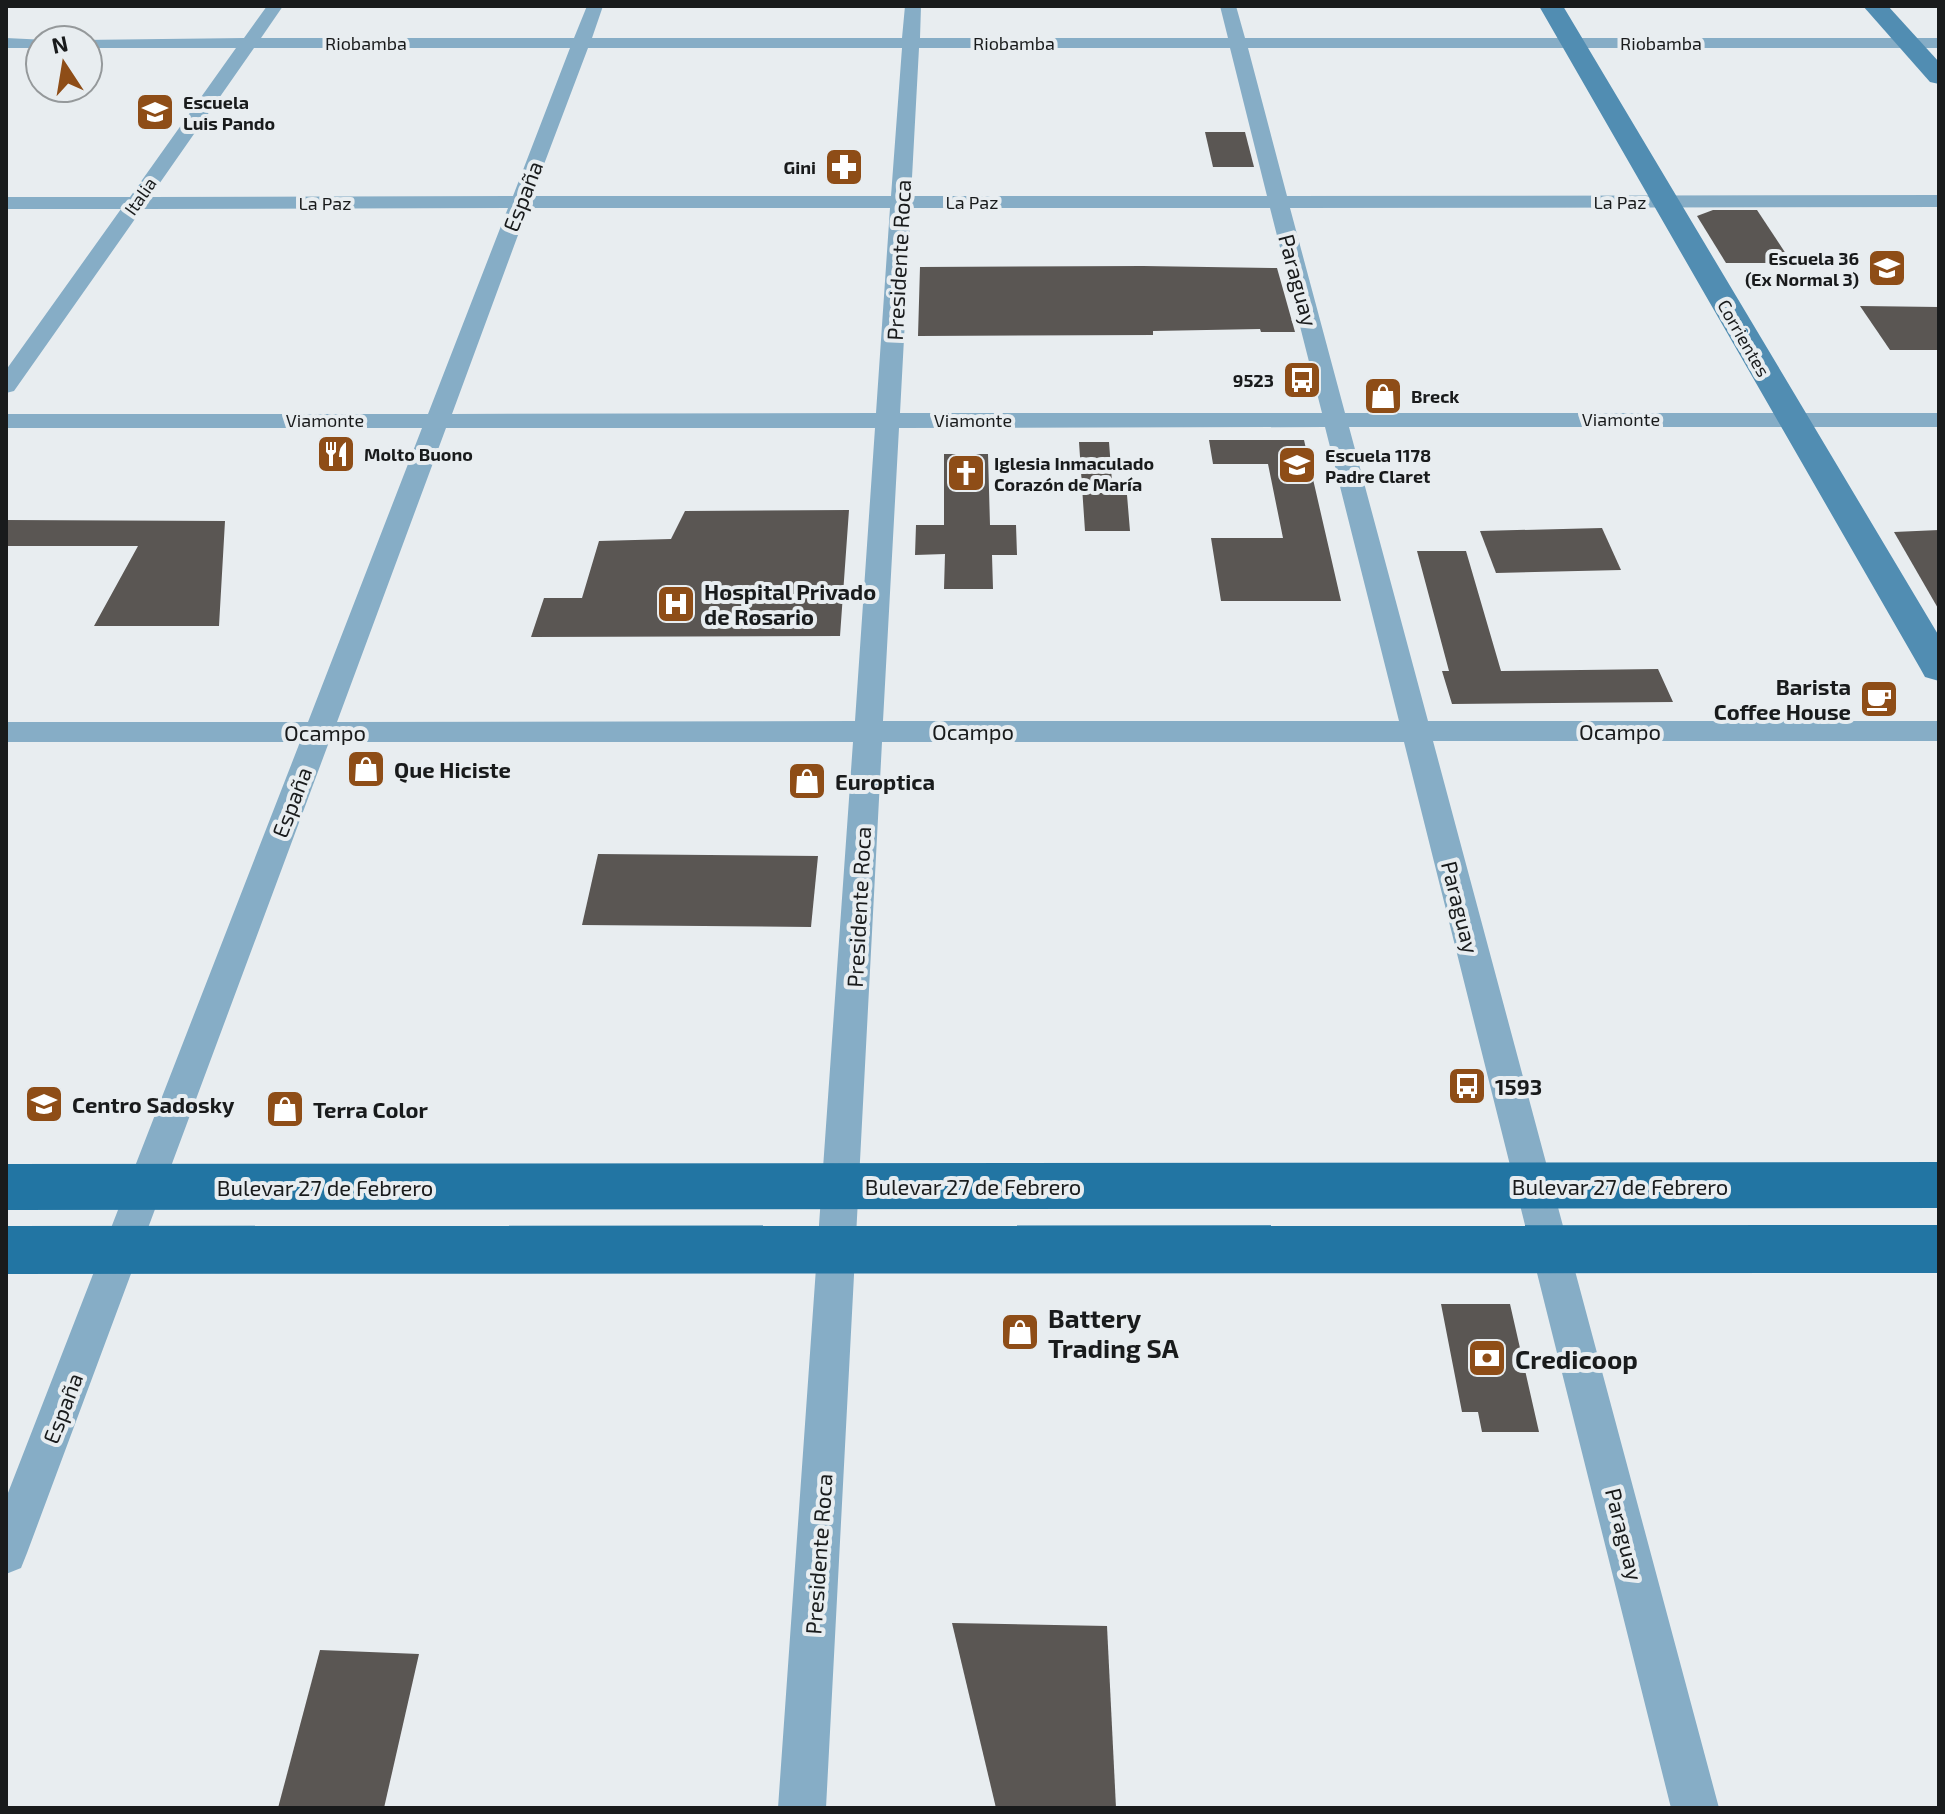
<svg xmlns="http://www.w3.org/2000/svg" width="1945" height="1814" viewBox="0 0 1945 1814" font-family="'Exo 2',sans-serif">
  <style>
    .building { fill: #5a5653 }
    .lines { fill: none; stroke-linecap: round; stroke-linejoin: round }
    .minor { fill: #86adc6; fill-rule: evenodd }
    .secondary { fill: #518db2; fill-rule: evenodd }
    .primary { fill: #2275a3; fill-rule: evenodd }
    .labels { text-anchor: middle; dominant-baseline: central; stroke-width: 8; stroke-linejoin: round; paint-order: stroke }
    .far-street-label { font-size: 18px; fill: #191b1c; stroke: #e8edf0 }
    .far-poi-label { font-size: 18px; font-weight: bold; fill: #191b1c; stroke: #e8edf0; text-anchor: start }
    .street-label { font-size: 22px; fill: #191b1c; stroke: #e8edf0 }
    .poi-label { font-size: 22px; font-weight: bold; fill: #191b1c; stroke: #e8edf0; text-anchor: start }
    .near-poi-label { font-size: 26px; font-weight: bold; fill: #191b1c; stroke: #e8edf0; text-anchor: start }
  </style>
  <rect width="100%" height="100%" fill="#e8edf0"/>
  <!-- building -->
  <g class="building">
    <path d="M 1205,132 L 1245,132 L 1254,167 L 1213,167 Z"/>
    <path d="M 1713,210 L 1757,210 L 1792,263 L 1726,263 L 1697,216 Z"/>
    <path d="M 1143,266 L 1277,268 L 1295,332 L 1261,332 L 1260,329 L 1153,331 L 1153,335 L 918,336 L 920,267 Z"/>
    <path d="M 1860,306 L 1939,307 L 1939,350 L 1890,350 Z"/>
    <path d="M 1209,440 L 1304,440 L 1341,601 L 1221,601 L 1211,538 L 1283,538 L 1268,464 L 1213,464 Z"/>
    <path d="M 1079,442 L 1109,442 L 1113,495 L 1127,495 L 1130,531 L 1085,531 Z"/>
    <path d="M 944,454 L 988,454 L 990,525 L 1016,525 L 1017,555 L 992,555 L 993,589 L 944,589 L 945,554 L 915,555 L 916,525 L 944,525 Z"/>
    <path d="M 849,510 L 840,636 L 531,637 L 544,598 L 582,598 L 599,541 L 671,539 L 685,511 Z"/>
    <path d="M 6,520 L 225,521 L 219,626 L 94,626 L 138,546 L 6,546 Z"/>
    <path d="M 1602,528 L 1621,570 L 1496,573 L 1480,531 Z"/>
    <path d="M 1939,530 L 1939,610 L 1894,532 Z"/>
    <path d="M 1417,551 L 1466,551 L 1501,671 L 1658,669 L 1673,702 L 1452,704 L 1442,671 L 1449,671 Z"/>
    <path d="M 598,854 L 818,856 L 811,927 L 582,925 Z"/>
    <path d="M 1441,1304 L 1510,1304 L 1539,1432 L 1482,1432 L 1478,1412 L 1462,1412 Z"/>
    <path d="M 952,1623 L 1107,1626 L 1116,1808 L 996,1808 Z"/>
    <path d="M 320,1650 L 419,1654 L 384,1808 L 278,1808 Z"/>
  </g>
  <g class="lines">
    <!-- minor -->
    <g class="minor">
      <path d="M 267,6 L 283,6 L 261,38 L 574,38 L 587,6 L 603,6 L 592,38 L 902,38 L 905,6 L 921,6 L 920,38 L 1228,38 L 1220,6 L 1236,6 L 1245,38 L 1939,38 L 1939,48 L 1248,48 L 1287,196 L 1939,195 L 1939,207 L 1290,208 L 1345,413 L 1939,413 L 1939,427 L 1349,427 L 1428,721 L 1939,721 L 1939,741 L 1433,741 L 1719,1808 L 1671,1808 L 1404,742 L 882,742 L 826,1808 L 778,1808 L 853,742 L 329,742 L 27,1553 L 21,1568 L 6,1574 L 6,1498 L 300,742 L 6,742 L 6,722 L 308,722 L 422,428 L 6,428 L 6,414 L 428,414 L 508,208 L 142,209 L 14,391 L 6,393 L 6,370 L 121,209 L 6,209 L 6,197 L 130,197 L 236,48 L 88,48 L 88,40 L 81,40 L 244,38 ZM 254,48 L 570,48 L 513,196 L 150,197 ZM 588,48 L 902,48 L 891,196 L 532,196 ZM 919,48 L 1230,48 L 1267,196 L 911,196 ZM 528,208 L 890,208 L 876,413 L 452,414 ZM 911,208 L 1270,208 L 1322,413 L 900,413 ZM 1325,427 L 1399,721 L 883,721 L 899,428 ZM 446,428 L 875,428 L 855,721 L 337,722 Z"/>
      <path d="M 6,38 L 47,40 L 40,40 L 40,48 L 6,48 Z"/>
    </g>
    <!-- secondary -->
    <g class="secondary">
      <path d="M 1539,6 L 1563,6 L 1939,636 L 1939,681 L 1925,677 L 1920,668 Z"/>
      <path d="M 1863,6 L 1888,6 L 1939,62 L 1939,84 L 1930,82 Z"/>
    </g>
    <!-- primary -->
    <g class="primary">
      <path d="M 1939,1162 L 1939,1208 L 6,1210 L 6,1164 Z"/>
      <path d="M 1939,1225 L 1939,1273 L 6,1274 L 6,1226 Z"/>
    </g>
  </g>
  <!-- icons -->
  <defs>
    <g id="school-square" transform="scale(2)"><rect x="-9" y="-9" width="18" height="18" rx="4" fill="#8e4d17" stroke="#e8edf0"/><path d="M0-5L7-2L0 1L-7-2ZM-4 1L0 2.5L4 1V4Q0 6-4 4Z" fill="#fff"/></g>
    <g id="pharmacy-square" transform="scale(2)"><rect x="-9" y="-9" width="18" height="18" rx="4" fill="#8e4d17" stroke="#e8edf0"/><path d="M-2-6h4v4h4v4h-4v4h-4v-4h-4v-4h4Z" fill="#fff"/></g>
    <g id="university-square" transform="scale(2)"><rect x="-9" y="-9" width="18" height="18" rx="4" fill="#8e4d17" stroke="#e8edf0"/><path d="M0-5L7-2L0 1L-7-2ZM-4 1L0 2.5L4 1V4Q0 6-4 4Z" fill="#fff"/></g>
    <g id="bus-square" transform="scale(2)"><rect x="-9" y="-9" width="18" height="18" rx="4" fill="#8e4d17" stroke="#e8edf0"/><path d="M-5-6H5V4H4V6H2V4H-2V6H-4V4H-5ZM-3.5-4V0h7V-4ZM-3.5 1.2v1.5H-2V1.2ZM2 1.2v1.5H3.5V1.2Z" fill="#fff"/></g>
    <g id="shop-square" transform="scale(2)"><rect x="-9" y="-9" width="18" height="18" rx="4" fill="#8e4d17" stroke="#e8edf0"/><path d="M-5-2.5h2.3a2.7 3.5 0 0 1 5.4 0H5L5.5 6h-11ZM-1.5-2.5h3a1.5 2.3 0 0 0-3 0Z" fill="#fff"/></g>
    <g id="restaurant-square" transform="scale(2)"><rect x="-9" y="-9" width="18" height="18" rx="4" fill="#8e4d17" stroke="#e8edf0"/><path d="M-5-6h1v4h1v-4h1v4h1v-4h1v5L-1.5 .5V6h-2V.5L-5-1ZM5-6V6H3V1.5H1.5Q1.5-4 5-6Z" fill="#fff"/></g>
    <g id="church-square" transform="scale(2)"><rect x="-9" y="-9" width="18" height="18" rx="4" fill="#8e4d17" stroke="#e8edf0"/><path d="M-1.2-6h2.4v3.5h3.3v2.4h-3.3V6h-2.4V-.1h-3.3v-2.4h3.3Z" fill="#fff"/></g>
    <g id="hospital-square" transform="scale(2)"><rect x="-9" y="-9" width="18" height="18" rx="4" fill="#8e4d17" stroke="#e8edf0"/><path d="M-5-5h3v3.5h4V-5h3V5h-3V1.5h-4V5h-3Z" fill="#fff"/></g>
    <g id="cafe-square" transform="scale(2)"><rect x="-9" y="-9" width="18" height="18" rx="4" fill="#8e4d17" stroke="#e8edf0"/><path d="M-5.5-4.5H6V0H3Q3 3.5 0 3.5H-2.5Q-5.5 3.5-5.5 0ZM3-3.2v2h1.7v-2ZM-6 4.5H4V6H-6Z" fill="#fff"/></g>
    <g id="bank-square" transform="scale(2)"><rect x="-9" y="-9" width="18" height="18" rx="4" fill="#8e4d17" stroke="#e8edf0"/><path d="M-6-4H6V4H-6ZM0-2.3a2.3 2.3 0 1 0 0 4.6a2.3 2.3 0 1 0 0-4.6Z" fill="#fff"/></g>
  </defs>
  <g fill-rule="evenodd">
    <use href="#school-square" x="155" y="112"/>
    <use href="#pharmacy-square" x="844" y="167"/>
    <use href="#university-square" x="1887" y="268"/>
    <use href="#bus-square" x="1302" y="380"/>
    <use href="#shop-square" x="1383" y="396"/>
    <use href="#restaurant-square" x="336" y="454"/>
    <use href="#school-square" x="1297" y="465"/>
    <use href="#church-square" x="966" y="473"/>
    <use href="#hospital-square" x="676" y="604"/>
    <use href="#cafe-square" x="1879" y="699"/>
    <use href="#shop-square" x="366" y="769"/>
    <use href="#shop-square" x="807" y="781"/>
    <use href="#bus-square" x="1467" y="1086"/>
    <use href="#university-square" x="44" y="1104"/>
    <use href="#shop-square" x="285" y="1109"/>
    <use href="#shop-square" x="1020" y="1332"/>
    <use href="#bank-square" x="1487" y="1358"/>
  </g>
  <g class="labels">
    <!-- far-street labels -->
    <g class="far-street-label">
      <text x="366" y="43">Riobamba</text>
      <text x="1014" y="43">Riobamba</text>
      <text x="1661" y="43">Riobamba</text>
      <text transform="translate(140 196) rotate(-55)">Italia</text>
      <text x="972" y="202">La Paz</text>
      <text x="1620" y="202">La Paz</text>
      <text x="325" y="203">La Paz</text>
      <text transform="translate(1744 338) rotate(60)">Corrientes</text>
      <text x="1621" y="419">Viamonte</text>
      <text x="325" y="420">Viamonte</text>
      <text x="973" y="420">Viamonte</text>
    </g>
    <!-- far-poi labels -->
    <g class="far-poi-label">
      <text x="183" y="102">Escuela<tspan x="183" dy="21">Luis Pando</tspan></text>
      <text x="816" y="167" text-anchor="end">Gini</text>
      <text x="1859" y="258" text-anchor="end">Escuela 36<tspan x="1859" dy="21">(Ex Normal 3)</tspan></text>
      <text x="1274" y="380" text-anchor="end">9523</text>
      <text x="1411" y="396">Breck</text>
      <text x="364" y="454">Molto Buono</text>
      <text x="1325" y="455">Escuela 1178<tspan x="1325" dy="21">Padre Claret</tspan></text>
      <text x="994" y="463">Iglesia Inmaculado<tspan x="994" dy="21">Corazón de María</tspan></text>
    </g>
    <!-- street labels -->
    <g class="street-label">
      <text transform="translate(522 196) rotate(-69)">España</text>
      <text transform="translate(898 260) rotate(-87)">Presidente Roca</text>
      <text transform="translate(1299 280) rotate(75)">Paraguay</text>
      <text x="973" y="731">Ocampo</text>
      <text x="1620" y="731">Ocampo</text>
      <text x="325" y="732">Ocampo</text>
      <text transform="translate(291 802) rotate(-69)">España</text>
      <text transform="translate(858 907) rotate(-87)">Presidente Roca</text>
      <text transform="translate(1461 907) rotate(76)">Paraguay</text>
      <text x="973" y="1186">Bulevar 27 de Febrero</text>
      <text x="1620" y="1186">Bulevar 27 de Febrero</text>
      <text x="325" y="1187">Bulevar 27 de Febrero</text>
      <text transform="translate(62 1408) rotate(-69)">España</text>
      <text transform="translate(1625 1534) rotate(76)">Paraguay</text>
      <text transform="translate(818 1554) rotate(-86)">Presidente Roca</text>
    </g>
    <!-- poi labels -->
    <g class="poi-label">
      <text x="704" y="591">Hospital Privado<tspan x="704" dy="25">de Rosario</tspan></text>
      <text x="1851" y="686" text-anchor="end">Barista<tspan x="1851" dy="25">Coffee House</tspan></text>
      <text x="394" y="769">Que Hiciste</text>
      <text x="835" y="781">Europtica</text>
      <text x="1495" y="1086">1593</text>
      <text x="72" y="1104">Centro Sadosky</text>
      <text x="313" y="1109">Terra Color</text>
    </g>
    <!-- near-poi labels -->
    <g class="near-poi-label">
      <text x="1048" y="1317">Battery<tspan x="1048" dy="30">Trading SA</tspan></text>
      <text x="1515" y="1358">Credicoop</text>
    </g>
  </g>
  <!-- border -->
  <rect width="1945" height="1814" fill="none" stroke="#191b1c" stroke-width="16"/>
  <!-- north arrow -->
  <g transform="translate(64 64) rotate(348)"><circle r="38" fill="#e8edf0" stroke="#95999b" stroke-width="2"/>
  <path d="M0-6L14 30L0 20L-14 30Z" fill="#8e4d17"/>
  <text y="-12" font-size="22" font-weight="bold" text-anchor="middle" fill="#191b1c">N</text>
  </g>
</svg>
